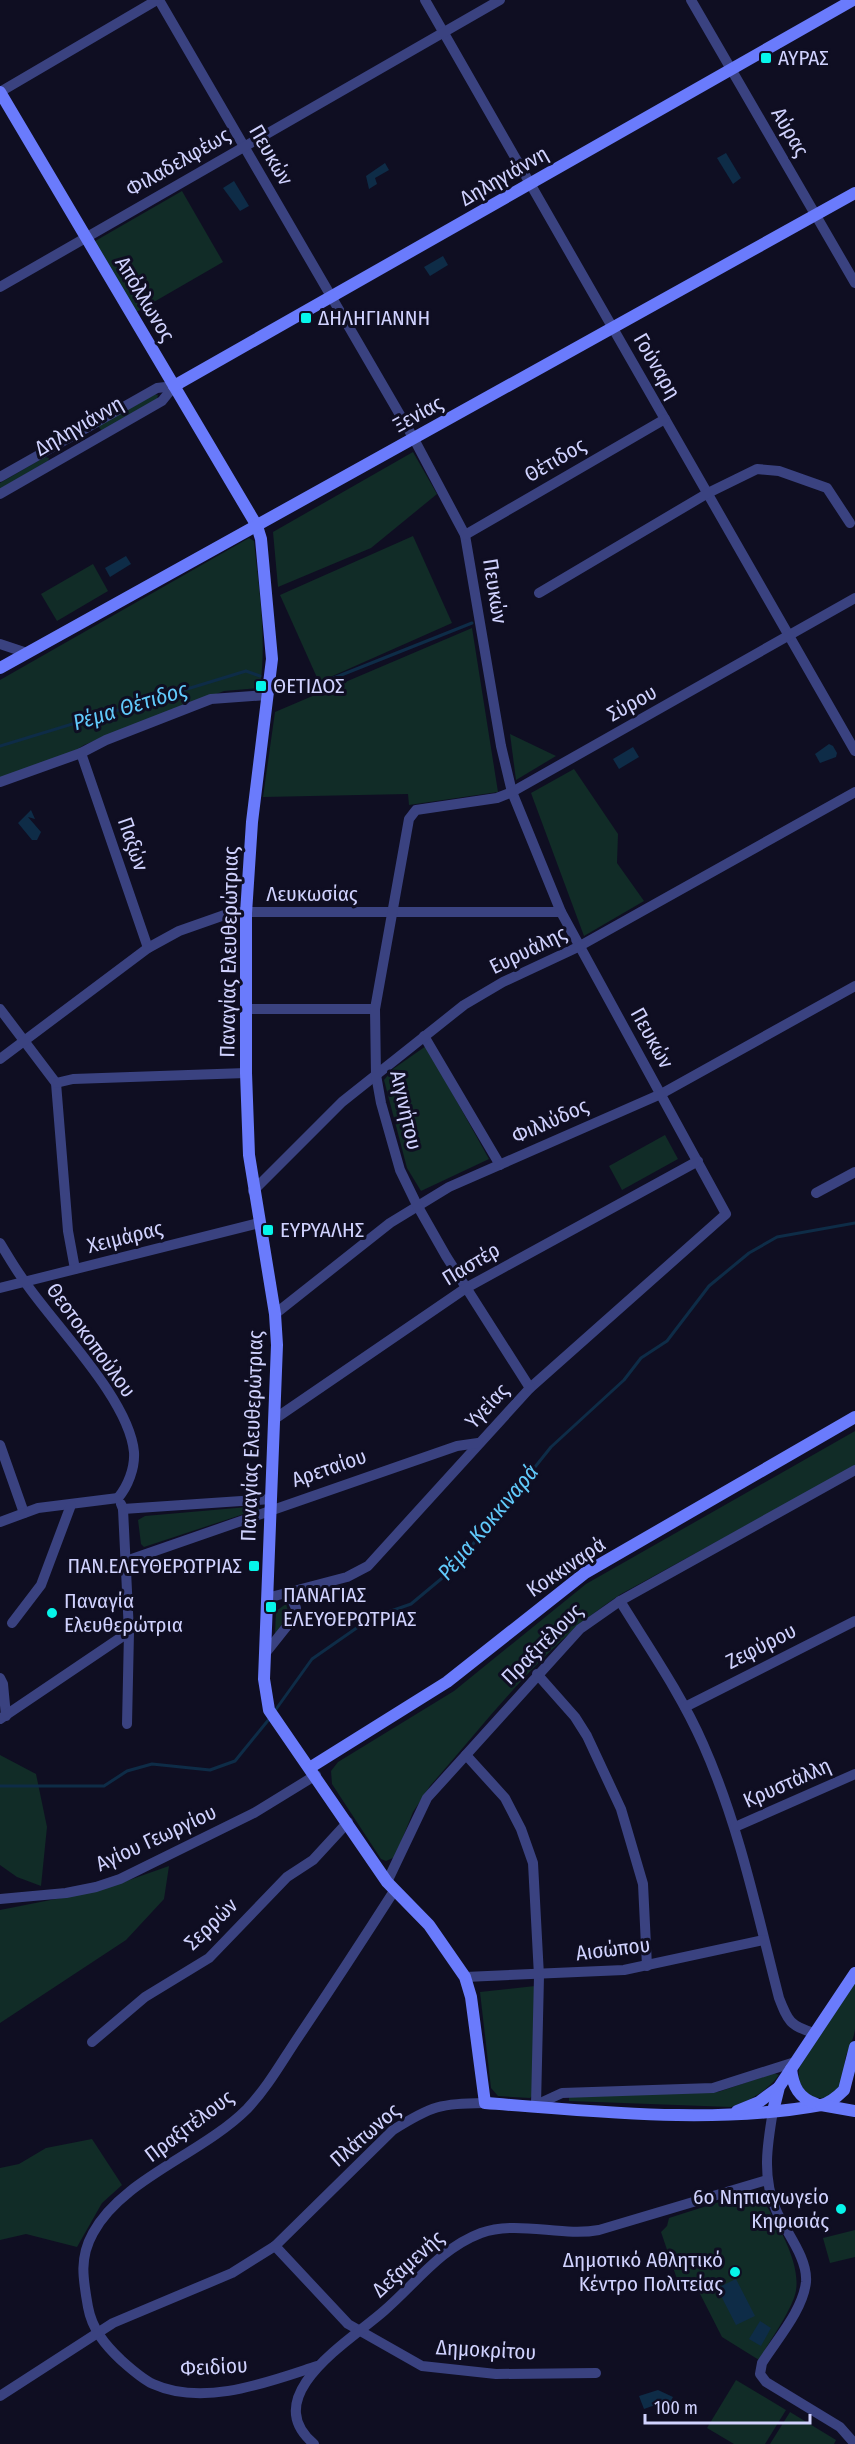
<svg xmlns="http://www.w3.org/2000/svg" width="855" height="2444" viewBox="0 0 855 2444" font-family="'Fira Sans Condensed',sans-serif">
  <style>
    .green { fill: #112c27 }
    .water { fill: #0e2c47 }
    .lines { fill: none; stroke-linecap: round; stroke-linejoin: round }
    .stream { stroke: #0e2c47; stroke-width: 3 }
    .street { stroke: #3a4280; stroke-width: 10 }
    .secondary { stroke: #6a7bfc; stroke-width: 12 }
    .poi-dot { fill: #06f5ea; stroke: #0f0e22; stroke-width: 2 }
    .labels { text-anchor: middle; dominant-baseline: central; stroke-width: 6; stroke-linejoin: round; paint-order: stroke }
    .poi-label { font-size: 21px; fill: #d0d2fe; stroke: #0f0e22; text-anchor: start }
    .street-label { font-size: 21px; fill: #d0d2fe; stroke: #0f0e22 }
    .water-label { font-size: 22px; font-style: italic; fill: #61cafb; stroke: #0f0e22 }
  </style>
  <rect width="100%" height="100%" fill="#0f0e22"/>
  <!-- green -->
  <g class="green">
    <path d="M 182,191 L 223,262 L 133,314 L 90,244 Z"/>
    <path d="M 154,394 L 158,395 L 157,399 L 102,431 L 98,426 Z"/>
    <path d="M 413,452 L 437,494 L 371,548 L 278,587 L 273,532 Z"/>
    <path d="M 45,457 L 49,458 L 48,461 L 0,489 L 0,483 Z"/>
    <path d="M 413,536 L 452,623 L 319,682 L 280,595 Z"/>
    <path d="M 249,538 L 254,541 C 259,590 267,639 260,688 L 224,691 L 84,745 L 72,753 L 0,780 L 0,680 Z"/>
    <path d="M 93,564 L 108,591 L 57,621 L 41,594 Z"/>
    <path d="M 472,628 L 498,792 L 409,805 L 408,794 L 263,797 L 275,712 Z"/>
    <path d="M 510,734 L 556,756 L 516,780 Z"/>
    <path d="M 574,769 L 618,834 L 617,863 L 644,901 L 584,936 L 531,793 Z"/>
    <path d="M 426,1046 L 489,1159 L 421,1191 L 407,1168 L 384,1080 L 393,1069 Z"/>
    <path d="M 665,1135 L 678,1159 L 622,1190 L 609,1166 Z"/>
    <path d="M 855,1431 L 855,1466 L 621,1594 C 545,1643 489,1719 430,1786 L 413,1812 L 395,1857 L 386,1861 L 381,1859 L 332,1784 L 331,1771 L 338,1762 L 454,1691 L 586,1584 Z"/>
    <path d="M 259,1506 L 259,1509 L 144,1547 L 141,1544 L 138,1520 L 145,1516 Z"/>
    <path d="M 286,1604 L 289,1614 L 275,1634 L 276,1611 Z"/>
    <path d="M 0,1755 L 36,1774 L 47,1827 L 41,1886 L 17,1877 L 0,1865 Z"/>
    <path d="M 169,1866 L 164,1899 L 126,1940 L 0,2023 L 0,1910 L 101,1890 Z"/>
    <path d="M 855,1977 C 855,1994 855,2012 855,2029 C 854,2040 847,2050 845,2060 C 844,2068 846,2077 843,2084 C 833,2106 795,2103 799,2068 Z"/>
    <path d="M 535,1986 L 532,2096 L 530,2098 L 498,2096 L 491,2088 L 480,1992 Z"/>
    <path d="M 774,2073 L 779,2075 C 766,2092 751,2100 731,2107 L 569,2101 L 569,2096 L 718,2092 Z"/>
    <path d="M 92,2139 L 122,2185 L 102,2203 L 77,2247 L 26,2234 L 0,2240 L 0,2168 L 19,2164 L 46,2148 Z"/>
    <path d="M 757,2190 C 773,2217 806,2266 794,2298 C 786,2319 770,2340 759,2360 L 722,2337 L 693,2280 L 679,2285 L 661,2232 L 667,2226 L 669,2218 Z"/>
    <path d="M 855,2230 L 855,2257 L 830,2263 L 823,2238 Z"/>
    <path d="M 736,2380 L 786,2410 L 765,2444 L 734,2444 L 707,2428 Z"/>
    <path d="M 790,2412 L 836,2440 L 834,2444 L 770,2444 Z"/>
  </g>
  <!-- water -->
  <g class="water">
    <path d="M 726,153 L 741,178 L 733,184 L 717,158 Z"/>
    <path d="M 385,163 L 389,170 L 375,178 L 377,184 L 369,189 L 366,176 Z"/>
    <path d="M 234,181 L 249,206 L 240,211 L 223,188 Z"/>
    <path d="M 443,256 L 448,265 L 430,276 L 424,267 Z"/>
    <path d="M 126,556 L 131,564 L 110,577 L 105,568 Z"/>
    <path d="M 829,744 L 833,746 L 837,753 L 836,757 L 820,763 L 815,754 Z"/>
    <path d="M 633,747 L 639,757 L 619,769 L 613,759 Z"/>
    <path d="M 31,810 L 35,819 L 28,817 L 41,832 L 37,840 L 32,840 L 18,823 Z"/>
    <path d="M 736,2279 L 755,2316 L 736,2325 L 717,2288 Z"/>
    <path d="M 760,2321 L 771,2328 L 761,2346 L 749,2339 Z"/>
    <path d="M 658,2390 L 673,2397 L 667,2408 L 658,2404 L 644,2409 L 639,2396 Z"/>
  </g>
  <g class="lines">
    <!-- stream -->
    <g class="stream">
      <path d="M 275,682 L 296,693 L 472,623"/>
      <path d="M 0,746 L 246,671 L 260,676"/>
      <path d="M 274,1712 L 312,1659 L 371,1618 L 411,1604 L 453,1569 L 551,1447 L 624,1380 L 641,1358 L 667,1341 L 709,1286 L 749,1253 L 777,1237 L 855,1223"/>
      <path d="M 0,1786 L 104,1786 L 127,1771 L 152,1764 L 210,1770 L 235,1761 L 270,1718"/>
    </g>
    <!-- street -->
    <g class="street">
      <path d="M 159,0 L 414,439 L 465,535 L 501,746 L 512,792 L 561,912 L 726,1214 L 530,1388 L 368,1566 L 347,1577 L 267,1598"/>
      <path d="M 425,0 L 855,751"/>
      <path d="M 691,0 L 855,283"/>
      <path d="M 0,92 L 157,0"/>
      <path d="M 0,287 L 500,0"/>
      <path d="M 0,477 L 157,388 L 174,386"/>
      <path d="M 0,494 L 162,401 L 174,386"/>
      <path d="M 465,535 L 665,419"/>
      <path d="M 539,593 L 708,493 L 757,469 L 779,471 L 827,488 L 850,523"/>
      <path d="M 0,644 L 27,653"/>
      <path d="M 81,753 L 148,948"/>
      <path d="M 0,782 L 81,753 L 106,740 L 211,699 L 267,695"/>
      <path d="M 0,1009 L 56,1083 L 68,1231 L 75,1269"/>
      <path d="M 247,1009 L 375,1009"/>
      <path d="M 424,1036 L 500,1165"/>
      <path d="M 0,1059 L 148,948 L 179,931 L 233,912 L 561,912"/>
      <path d="M 56,1083 L 73,1079 L 246,1073"/>
      <path d="M 253,1191 L 342,1102 L 464,1005 L 503,982 L 578,947 L 855,792"/>
      <path d="M 816,1193 L 855,1172"/>
      <path d="M 0,1243 C 8,1256 16,1270 25,1282 C 55,1326 129,1399 134,1452 C 135,1468 128,1486 118,1498"/>
      <path d="M 0,1288 L 259,1223"/>
      <path d="M 275,1314 L 390,1223 L 449,1187 L 661,1094 L 855,986"/>
      <path d="M 530,1388 L 446,1256 L 417,1205 L 400,1170 L 381,1103 L 376,1075 L 375,1009 L 409,819 L 416,810 L 497,798 L 512,792 L 855,598"/>
      <path d="M 276,1418 L 466,1288 L 698,1161"/>
      <path d="M 0,1445 L 24,1513"/>
      <path d="M 121,1504 L 123,1509 L 271,1499"/>
      <path d="M 123,1509 L 129,1632 L 127,1724"/>
      <path d="M 0,1522 L 38,1508 L 118,1498"/>
      <path d="M 126,1561 L 457,1446 L 478,1443"/>
      <path d="M 620,1601 C 649,1648 681,1694 703,1744 C 739,1825 757,1912 779,1998 C 788,2021 790,2026 814,2033"/>
      <path d="M 12,1623 L 41,1585 L 71,1505"/>
      <path d="M 264,1655 L 295,1616 L 296,1608 L 288,1592"/>
      <path d="M 537,1674 L 575,1717 L 587,1736 L 621,1809 L 643,1884 L 647,1966"/>
      <path d="M 0,1678 L 3,1684 L 6,1716"/>
      <path d="M 685,1707 L 855,1621"/>
      <path d="M 0,1719 L 129,1632"/>
      <path d="M 466,1755 L 505,1798 L 521,1829 L 533,1863 L 539,1976 L 536,2105"/>
      <path d="M 735,1827 L 855,1774"/>
      <path d="M 387,1882 L 427,1798 L 580,1629 L 620,1601 L 855,1470"/>
      <path d="M 0,1899 L 66,1893 L 96,1887 L 120,1879 L 254,1813 L 316,1775"/>
      <path d="M 465,1977 L 624,1970 L 764,1940"/>
      <path d="M 92,2042 L 145,1997 L 209,1958 L 287,1877 L 313,1860 L 348,1822"/>
      <path d="M 536,2105 L 562,2093 L 713,2088 L 795,2062"/>
      <path d="M 773,2111 C 767,2146 762,2177 776,2210 C 785,2231 808,2258 806,2282 C 803,2310 777,2339 762,2363 L 760,2374 L 766,2382 L 840,2427 L 855,2444"/>
      <path d="M 275,2246 L 348,2324 L 422,2366 L 496,2374 L 596,2373"/>
      <path d="M 317,2366 C 268,2382 204,2407 153,2384 C 142,2379 130,2368 121,2360 C 105,2345 92,2329 88,2307 C 83,2279 79,2258 93,2233 C 122,2179 202,2154 247,2109 C 267,2088 281,2063 297,2039 C 330,1990 362,1941 394,1891"/>
      <path d="M 0,2396 L 113,2323 L 232,2273 L 275,2246 L 393,2130 C 433,2105 439,2104 485,2103"/>
      <path d="M 314,2444 C 256,2395 353,2339 385,2310 C 416,2283 441,2248 481,2233 C 518,2220 561,2237 599,2230 L 767,2180"/>
    </g>
    <!-- secondary -->
    <g class="secondary">
      <path d="M 0,92 L 257,526 L 261,539 L 272,659 L 252,822 L 246,913 L 246,1073 L 249,1155 L 275,1314 L 277,1345 L 264,1679 L 269,1710 L 387,1882 L 429,1925 L 465,1977 L 471,1997 L 485,2103 C 595,2111 712,2125 821,2105 C 830,2103 838,2096 844,2090 L 855,2047"/>
      <path d="M 174,386 L 853,0"/>
      <path d="M 0,668 L 855,193"/>
      <path d="M 311,1767 L 447,1682 L 585,1573 L 855,1417"/>
      <path d="M 791,2069 C 793,2087 799,2098 816,2104"/>
      <path d="M 821,2105 L 855,2111"/>
      <path d="M 737,2111 L 759,2102 L 778,2088"/>
      <path d="M 773,2111 L 779,2087 L 855,1973"/>
    </g>
  </g>
  <!-- markers -->
  <g class="poi-dot">
    <rect x="760" y="52" width="12" height="12" rx="3"/>
    <rect x="300" y="312" width="12" height="12" rx="3"/>
    <rect x="255" y="680" width="12" height="12" rx="3"/>
    <rect x="262" y="1224" width="12" height="12" rx="3"/>
    <rect x="248" y="1560" width="12" height="12" rx="3"/>
    <rect x="265" y="1601" width="12" height="12" rx="3"/>
    <circle cx="52" cy="1613" r="6"/>
    <circle cx="841" cy="2209" r="6"/>
    <circle cx="735" cy="2272" r="6"/>
  </g>
  <g class="labels">
    <!-- poi labels -->
    <g class="poi-label">
      <text x="778" y="58">ΑΥΡΑΣ</text>
      <text x="318" y="318">ΔΗΛΗΓΙΑΝΝΗ</text>
      <text x="273" y="686">ΘΕΤΙΔΟΣ</text>
      <text x="280" y="1230">ΕΥΡΥΑΛΗΣ</text>
      <text x="242" y="1566" text-anchor="end">ΠΑΝ.ΕΛΕΥΘΕΡΩΤΡΙΑΣ</text>
      <text x="283" y="1595">ΠΑΝΑΓΙΑΣ<tspan x="283" dy="24">ΕΛΕΥΘΕΡΩΤΡΙΑΣ</tspan></text>
      <text x="64" y="1601">Παναγία<tspan x="64" dy="24">Ελευθερώτρια</tspan></text>
      <text x="829" y="2197" text-anchor="end">6ο Νηπιαγωγείο<tspan x="829" dy="24">Κηφισιάς</tspan></text>
      <text x="723" y="2260" text-anchor="end">Δημοτικό Αθλητικό<tspan x="723" dy="24">Κέντρο Πολιτείας</tspan></text>
    </g>
    <!-- street labels -->
    <g class="street-label">
      <text transform="translate(790 132) rotate(60)">Αύρας</text>
      <text transform="translate(271 155) rotate(60)">Πευκών</text>
      <text transform="translate(178 162) rotate(-30)">Φιλαδελφέως</text>
      <text transform="translate(504 176) rotate(-30)">Δηληγιάννη</text>
      <text transform="translate(145 299) rotate(59)">Απόλλωνος</text>
      <text transform="translate(657 366) rotate(60)">Γούναρη</text>
      <text transform="translate(418 414) rotate(-29)">Ξενίας</text>
      <text transform="translate(79 426) rotate(-30)">Δηληγιάννη</text>
      <text transform="translate(555 460) rotate(-30)">Θέτιδος</text>
      <text transform="translate(495 591) rotate(81)">Πευκών</text>
      <text transform="translate(632 703) rotate(-29)">Σύρου</text>
      <text transform="translate(133 844) rotate(71)">Παξών</text>
      <text x="312" y="894">Λευκωσίας</text>
      <text transform="translate(528 950) rotate(-26)">Ευρυάλης</text>
      <text transform="translate(229 952) rotate(-89)">Παναγίας Ελευθερώτριας</text>
      <text transform="translate(652 1038) rotate(61)">Πευκών</text>
      <text transform="translate(406 1110) rotate(77)">Αιγινήτου</text>
      <text transform="translate(550 1121) rotate(-24)">Φιλλύδος</text>
      <text transform="translate(125 1237) rotate(-14)">Χειμάρας</text>
      <text transform="translate(471 1264) rotate(-31)">Παστέρ</text>
      <text transform="translate(91 1340) rotate(54)">Θεοτοκοπούλου</text>
      <text transform="translate(487 1406) rotate(-47)">Υγείας</text>
      <text transform="translate(252 1436) rotate(-88)">Παναγίας Ελευθερώτριας</text>
      <text transform="translate(329 1468) rotate(-19)">Αρεταίου</text>
      <text transform="translate(566 1567) rotate(-34)">Κοκκιναρά</text>
      <text transform="translate(542 1644) rotate(-45)">Πραξιτέλους</text>
      <text transform="translate(761 1646) rotate(-27)">Ζεφύρου</text>
      <text transform="translate(787 1783) rotate(-24)">Κρυστάλλη</text>
      <text transform="translate(156 1838) rotate(-25)">Αγίου Γεωργίου</text>
      <text transform="translate(211 1924) rotate(-44)">Σερρών</text>
      <text transform="translate(613 1949) rotate(-7)">Αισώπου</text>
      <text transform="translate(189 2126) rotate(-37)">Πραξιτέλους</text>
      <text transform="translate(365 2135) rotate(-41)">Πλάτωνος</text>
      <text transform="translate(408 2264) rotate(-42)">Δεξαμενής</text>
      <text transform="translate(486 2350) rotate(3)">Δημοκρίτου</text>
      <text transform="translate(214 2367) rotate(-3)">Φειδίου</text>
    </g>
    <!-- water labels -->
    <g class="water-label">
      <text transform="translate(130 706) rotate(-17)">Ρέμα Θέτιδος</text>
      <text transform="translate(488 1522) rotate(-50)">Ρέμα Κοκκιναρά</text>
    </g>
  </g>
  <!-- scale -->
  <path d="M645 2414v9h165v-9" fill="none" stroke="#d0d2fe" stroke-width="3"/>
  <text x="654" y="2414" font-size="18" fill="#d0d2fe" stroke="#0f0e22" stroke-width="4.5" paint-order="stroke">100 m</text>
</svg>
